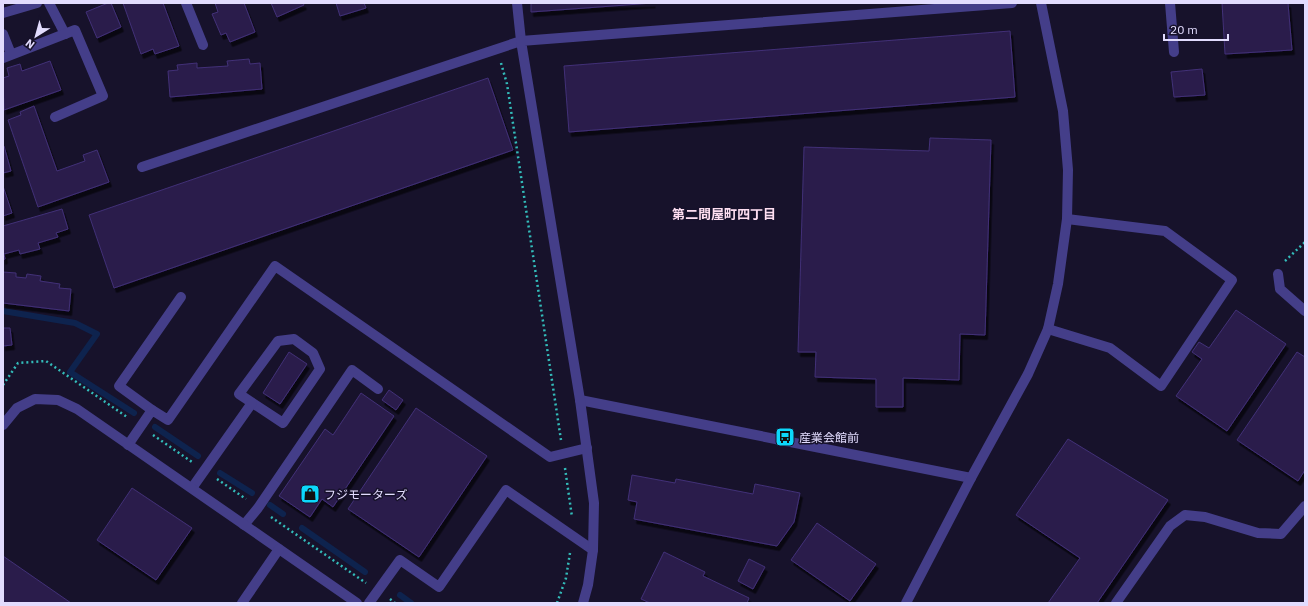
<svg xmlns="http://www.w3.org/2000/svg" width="1308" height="606" viewBox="0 0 1308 606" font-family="'IBM Plex Sans','Noto Sans JP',sans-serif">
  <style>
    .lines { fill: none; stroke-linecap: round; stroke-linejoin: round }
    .stream { stroke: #0e234e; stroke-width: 6 }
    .building { fill: #291e4c; stroke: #423077; filter: url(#shadow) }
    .path { stroke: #33bcba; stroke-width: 2.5; stroke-dasharray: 2 3; stroke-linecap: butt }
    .service { stroke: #443e89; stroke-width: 10 }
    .minor { stroke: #443e89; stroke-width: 10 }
    .tertiary { stroke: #443e89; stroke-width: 10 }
    .labels { text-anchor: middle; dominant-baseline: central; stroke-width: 3; stroke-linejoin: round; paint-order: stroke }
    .poi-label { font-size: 12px; fill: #e2dcfe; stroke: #17122b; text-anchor: start }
    .neighbourhood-label { font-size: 13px; font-weight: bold; fill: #fedef1; stroke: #17122b }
  </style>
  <defs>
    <filter id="shadow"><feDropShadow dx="2.5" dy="4.5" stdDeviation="0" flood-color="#0009"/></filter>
  </defs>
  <rect width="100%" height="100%" fill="#17122b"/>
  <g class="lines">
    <!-- stream -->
    <g class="stream">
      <path d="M 3,311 L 75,323 L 97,334 L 70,372 L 134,413"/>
      <path d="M 155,427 L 198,456"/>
      <path d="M 220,473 L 252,493"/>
      <path d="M 270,505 L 283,514"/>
      <path d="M 302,528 L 365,572"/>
      <path d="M 400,595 L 411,603"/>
    </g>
  </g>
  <!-- building -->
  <g class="building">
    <path d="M 108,3 L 111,3 L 121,27 L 97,38 L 86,12 Z"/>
    <path d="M 123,3 L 163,3 L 179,46 L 155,54 L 153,49 L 141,54 Z"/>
    <path d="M 215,3 L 244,3 L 255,32 L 230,42 L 226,33 L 221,35 L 212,14 L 218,12 Z"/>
    <path d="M 271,3 L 303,3 L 304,5 L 277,17 Z"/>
    <path d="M 336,3 L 364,3 L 366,8 L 340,16 Z"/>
    <path d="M 531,3 L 653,3 L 531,12 Z"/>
    <path d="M 1222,3 L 1288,3 L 1292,50 L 1225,54 Z"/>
    <path d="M 1010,31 L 1015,97 L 569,132 L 564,66 Z"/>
    <path d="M 249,59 L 250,64 L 260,63 L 262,89 L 170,97 L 168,71 L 178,70 L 177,65 L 197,63 L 197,68 L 228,66 L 227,61 Z"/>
    <path d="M 50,61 L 61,90 L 4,110 L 3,78 L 9,76 L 7,68 L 20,64 L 22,71 Z"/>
    <path d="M 1202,69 L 1205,95 L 1174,97 L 1171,72 Z"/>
    <path d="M 488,78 L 513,150 L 114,288 L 89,215 Z"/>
    <path d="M 34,106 L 57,171 L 85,161 L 83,155 L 97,150 L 109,182 L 38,207 L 8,120 L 21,115 L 20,112 Z"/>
    <path d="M 930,138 L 991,140 L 985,335 L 960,334 L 959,380 L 903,378 L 903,407 L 876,407 L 876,379 L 815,377 L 816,352 L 798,352 L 804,147 L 929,151 Z"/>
    <path d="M 3,146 L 4,146 L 11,171 L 3,173 Z"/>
    <path d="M 3,186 L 12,213 L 3,216 Z"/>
    <path d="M 62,209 L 68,229 L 56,233 L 58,237 L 38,243 L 40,249 L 20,254 L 19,250 L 4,254 L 5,259 L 3,260 L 3,226 Z"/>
    <path d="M 3,272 L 16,273 L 16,277 L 26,278 L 27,274 L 41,276 L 40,281 L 60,284 L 59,288 L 71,289 L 69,311 L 3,303 Z"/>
    <path d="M 1236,310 L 1286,344 L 1227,431 L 1176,396 L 1202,359 L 1192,352 L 1199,342 L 1209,348 Z"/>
    <path d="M 3,328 L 10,328 L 12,345 L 3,346 Z"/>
    <path d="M 289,352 L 307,364 L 280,404 L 263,393 Z"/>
    <path d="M 1297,352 L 1305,357 L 1305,470 L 1298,481 L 1237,440 Z"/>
    <path d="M 389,390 L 403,400 L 396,410 L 382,400 Z"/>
    <path d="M 361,393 L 394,416 L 333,507 L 322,499 L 310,517 L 279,496 L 325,429 L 333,435 Z"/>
    <path d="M 416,408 L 487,456 L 419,557 L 348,509 Z"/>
    <path d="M 1068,439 L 1168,500 L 1097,603 L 1048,603 L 1080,558 L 1016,515 Z"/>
    <path d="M 632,475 L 675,483 L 676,479 L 753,494 L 755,484 L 800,493 L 794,522 L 777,546 L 634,519 L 637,502 L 628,500 Z"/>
    <path d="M 132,488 L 192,528 L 156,580 L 97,540 Z"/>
    <path d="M 817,523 L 876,564 L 850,601 L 791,560 Z"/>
    <path d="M 664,552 L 705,572 L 703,576 L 749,598 L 747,603 L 650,603 L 641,599 Z"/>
    <path d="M 3,556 L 71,603 L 3,603 Z"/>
    <path d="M 749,559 L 765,567 L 753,589 L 738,581 Z"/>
  </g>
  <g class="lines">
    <!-- path -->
    <g class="path">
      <path d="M 501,63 L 507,84 L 561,440"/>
      <path d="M 1285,261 L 1305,242"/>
      <path d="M 3,385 L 18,363 L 46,361 L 127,417"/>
      <path d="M 153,435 L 192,462"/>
      <path d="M 565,468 L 572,517"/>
      <path d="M 217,479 L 246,499"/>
      <path d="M 271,517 L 366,583"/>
      <path d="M 390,599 L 395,603"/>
      <path d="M 557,603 L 566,578 L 570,553"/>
    </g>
    <!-- service -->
    <g class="service">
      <path d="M 49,3 L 65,34"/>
      <path d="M 186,3 L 203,45"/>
      <path d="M 1170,3 L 1174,52"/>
      <path d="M 3,34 L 11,54"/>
      <path d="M 3,58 L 75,30 L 103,96 L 55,117"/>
      <path d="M 142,167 L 521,41 L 517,3"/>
      <path d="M 1278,274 L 1280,289 L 1305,311"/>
      <path d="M 1048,329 L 1110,348 L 1161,386 L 1232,280 L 1165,231 L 1067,219"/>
      <path d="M 294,339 L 313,353 L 320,369 L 283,423 L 239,394 L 278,341 Z"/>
      <path d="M 152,410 L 119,386 L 181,297"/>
      <path d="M 128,445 L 152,410 L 168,420 L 275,266 L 550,457 L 587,448"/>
      <path d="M 192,488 L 252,403"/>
      <path d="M 244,525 L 258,508 L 352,370 L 378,389"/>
      <path d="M 369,603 L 400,560 L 439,587 L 506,490 L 593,550"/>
      <path d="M 1116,603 L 1170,526 L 1185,515 L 1205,517 L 1258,533 L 1281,534 L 1305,506"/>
    </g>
    <!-- minor -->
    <g class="minor">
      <path d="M 3,13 L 37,3"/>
      <path d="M 580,400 L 971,478"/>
      <path d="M 3,425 L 17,408 L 35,399 L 58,400 L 77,409 L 357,603"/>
      <path d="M 242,603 L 279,549"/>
      <path d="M 583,603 L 588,585 L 593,550 L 594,503 L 580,400 L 521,41 L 1012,3"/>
    </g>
    <!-- tertiary -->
    <path class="tertiary" d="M 906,603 L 971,478 L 1028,374 L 1048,329 L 1058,284 L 1067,219 L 1068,170 L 1063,111 L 1041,3"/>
  </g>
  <!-- icons -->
  <defs>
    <g id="bus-square" transform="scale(1)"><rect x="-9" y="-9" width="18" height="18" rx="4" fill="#0cd8fb" stroke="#17122b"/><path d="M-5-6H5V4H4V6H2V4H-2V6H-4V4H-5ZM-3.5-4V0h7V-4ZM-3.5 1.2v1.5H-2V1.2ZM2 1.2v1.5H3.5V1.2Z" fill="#111"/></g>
    <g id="shop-square" transform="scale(1)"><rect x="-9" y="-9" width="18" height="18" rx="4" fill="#0cd8fb" stroke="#17122b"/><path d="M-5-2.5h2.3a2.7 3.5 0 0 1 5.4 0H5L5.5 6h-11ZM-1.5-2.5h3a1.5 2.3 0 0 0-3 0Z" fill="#111"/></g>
  </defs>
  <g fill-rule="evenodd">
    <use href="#bus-square" x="785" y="437"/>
    <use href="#shop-square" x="310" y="494"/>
  </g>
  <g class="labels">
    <!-- poi labels -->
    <g class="poi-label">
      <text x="799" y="437">産業会館前</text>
      <text x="324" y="494">フジモーターズ</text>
    </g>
    <!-- neighbourhood labels -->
    <g class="neighbourhood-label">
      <text x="724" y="214">第二問屋町四丁目</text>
    </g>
  </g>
  <!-- border -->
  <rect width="1308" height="606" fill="none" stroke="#e2dcfe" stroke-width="8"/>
  <!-- north arrow -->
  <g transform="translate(36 36) rotate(217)" stroke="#17122b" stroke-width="3" paint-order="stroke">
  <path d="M0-3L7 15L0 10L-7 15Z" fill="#e2dcfe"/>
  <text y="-6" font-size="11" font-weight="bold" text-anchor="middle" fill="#e2dcfe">N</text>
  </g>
  <!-- scale -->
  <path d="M1164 34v6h64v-6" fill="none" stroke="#e2dcfe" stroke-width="2"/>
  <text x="1170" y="34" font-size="12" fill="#e2dcfe" stroke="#17122b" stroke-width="3" paint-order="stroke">20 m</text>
</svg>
